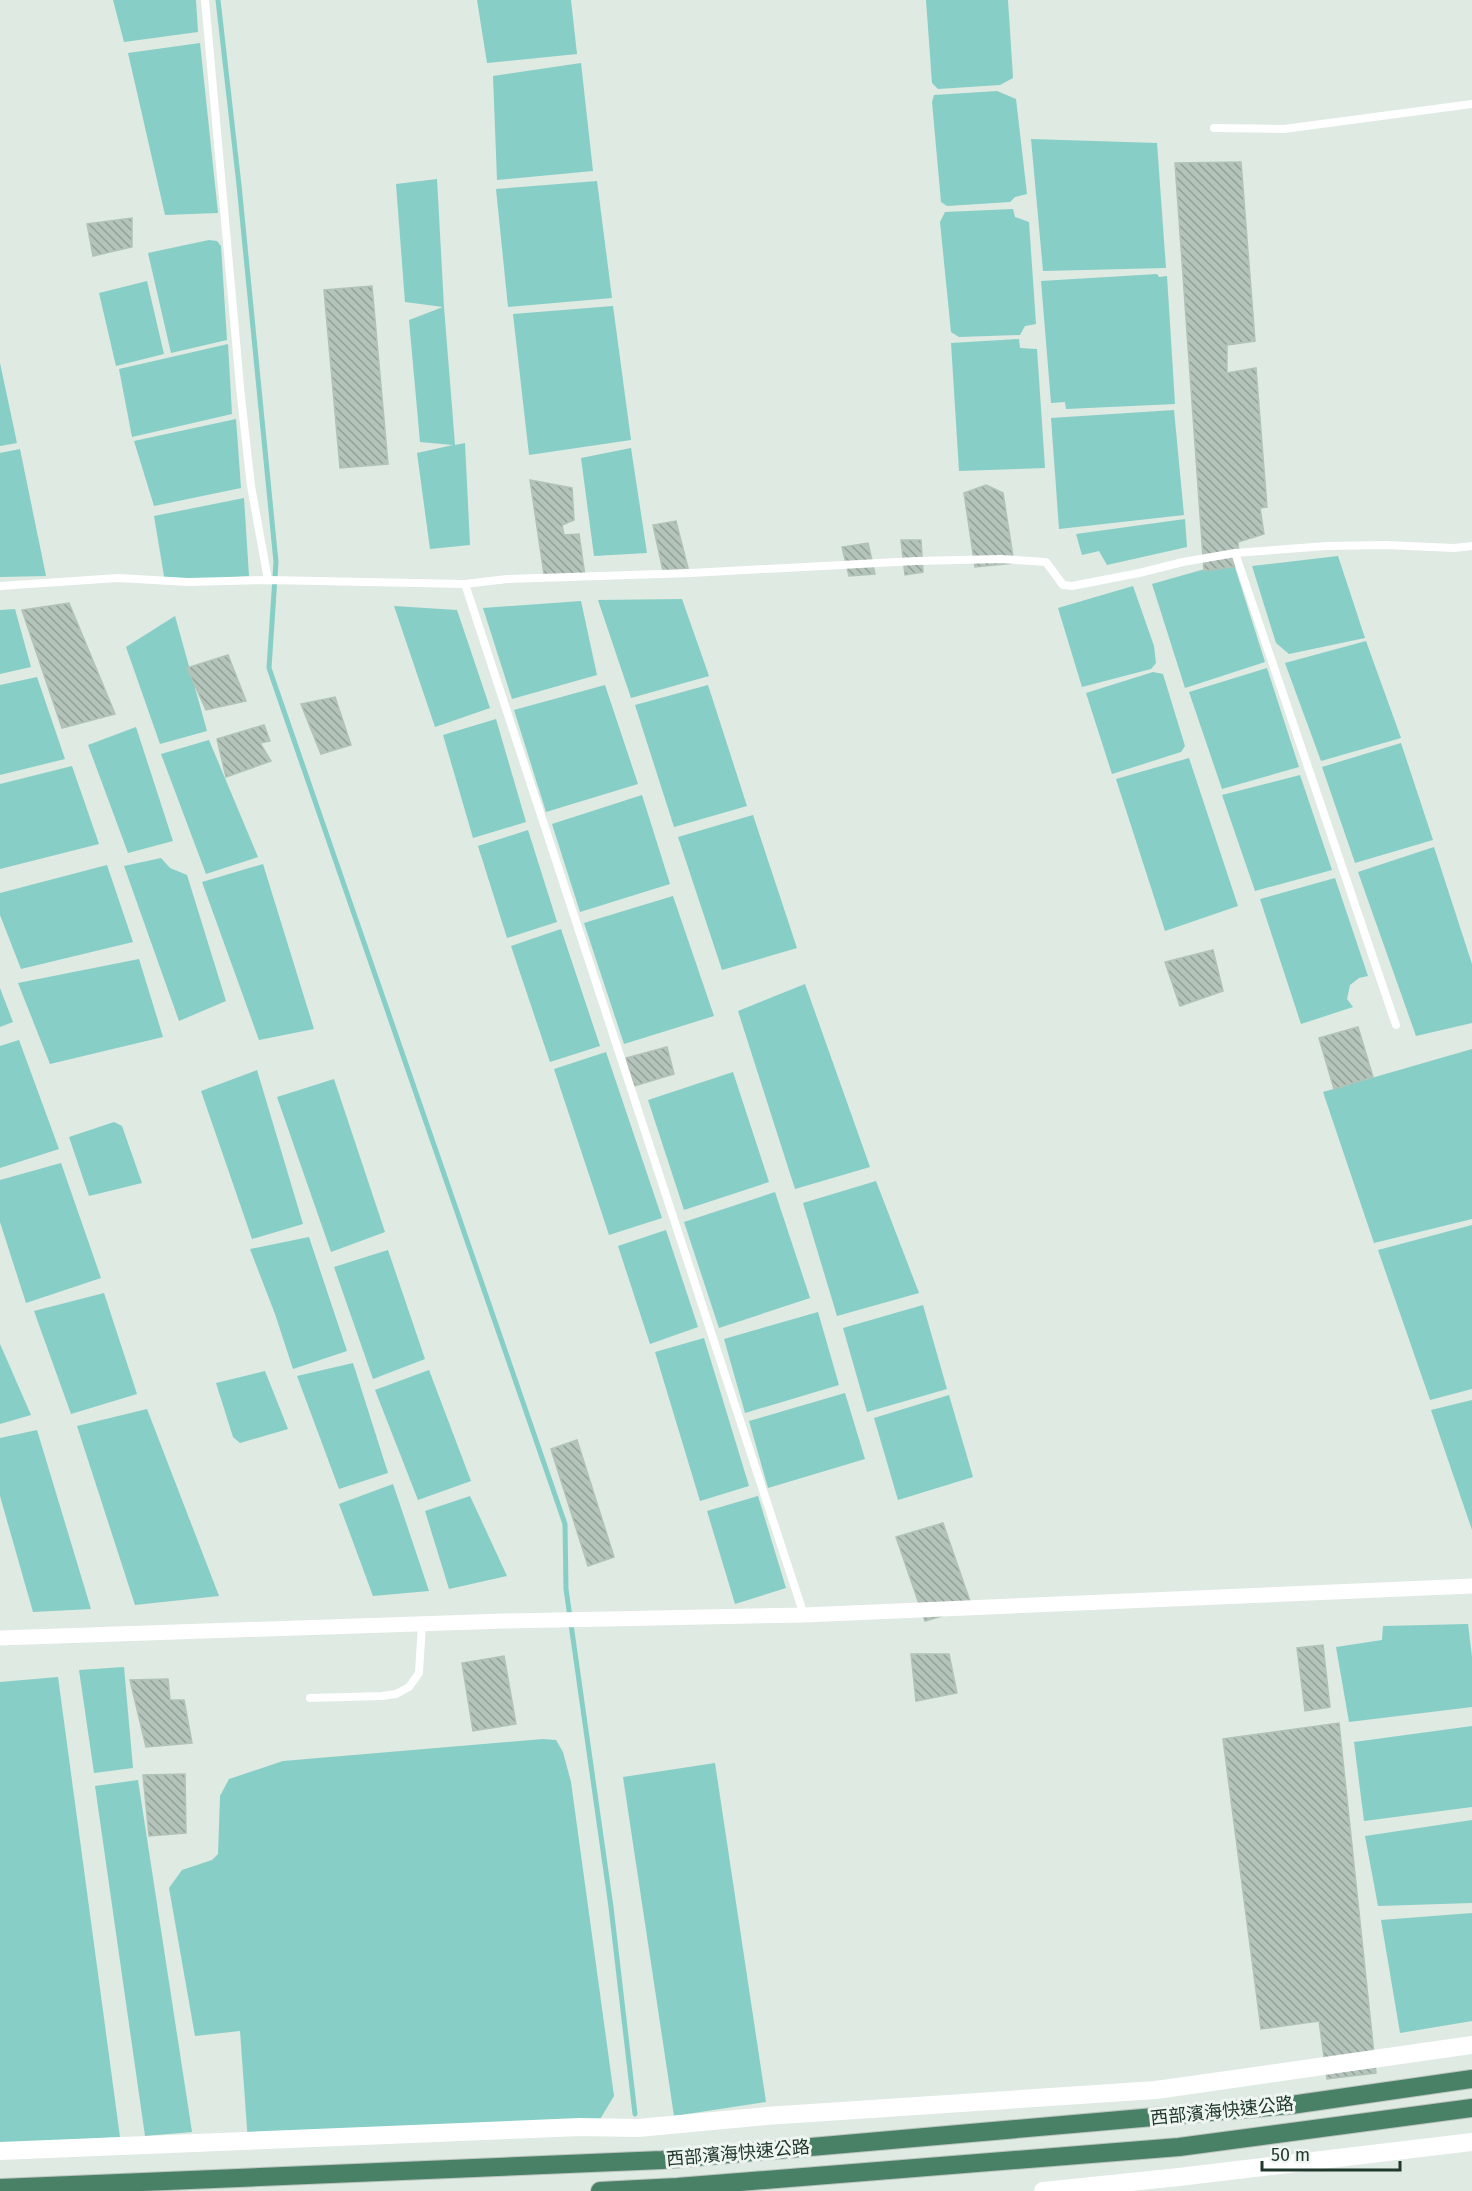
<svg xmlns="http://www.w3.org/2000/svg" width="1472" height="2191" viewBox="0 0 1472 2191" font-family="'Fira Sans','Noto Sans TC',sans-serif">
  <style>
    .water { fill: #87cec7 }
    .lines { fill: none; stroke-linecap: round; stroke-linejoin: round }
    .stream { stroke: #87cec7; stroke-width: 5 }
    .building { fill: url(#building-back-hatch); stroke: #b1c3b7; stroke-width: 1.5 }
    .trunk-casing { stroke: #bcc4c0; stroke-width: 20 }
    .service { stroke: #fff; stroke-width: 8 }
    .minor { stroke: #fff; stroke-width: 15 }
    .tertiary { stroke: #fff; stroke-width: 18 }
    .trunk { stroke: #488166; stroke-width: 18 }
    .labels { text-anchor: middle; dominant-baseline: central; stroke-width: 6; stroke-linejoin: round; paint-order: stroke }
    .street-label { font-size: 18px; fill: #20392c; stroke: #eff6f1 }
  </style>
  <defs>
    <pattern id="building-back-hatch" width="6" height="6" patternUnits="userSpaceOnUse" patternTransform="scale(1.5)"><rect width="6" height="6" fill="#b4c4ba"/><path d="M-1 5l2 2M0 0l6 6M5-1l2 2" fill="none" stroke="#92a097"/></pattern>
  </defs>
  <rect width="100%" height="100%" fill="#deeae2"/>
  <!-- water -->
  <g class="water">
    <path d="M 113,0 L 196,0 L 198,32 L 124,42 Z"/>
    <path d="M 477,0 L 571,0 L 577,54 L 487,63 Z"/>
    <path d="M 926,0 L 1008,0 L 1013,78 L 1000,85 L 938,89 L 932,83 Z"/>
    <path d="M 200,43 L 218,213 L 165,215 L 128,53 Z"/>
    <path d="M 581,63 L 593,171 L 497,180 L 493,76 Z"/>
    <path d="M 997,91 L 1016,99 L 1027,194 L 1015,197 L 1010,202 L 947,206 L 941,202 L 932,102 L 934,95 Z"/>
    <path d="M 1031,139 L 1157,143 L 1166,268 L 1043,271 Z"/>
    <path d="M 437,179 L 444,307 L 455,445 L 465,443 L 470,545 L 430,549 L 417,453 L 453,445 L 420,442 L 409,320 L 443,307 L 405,302 L 396,184 Z"/>
    <path d="M 597,181 L 612,298 L 508,307 L 496,189 Z"/>
    <path d="M 1013,209 L 1015,217 L 1029,222 L 1036,324 L 1025,326 L 1020,335 L 959,337 L 951,332 L 940,222 L 945,212 Z"/>
    <path d="M 209,240 L 217,241 L 221,246 L 227,340 L 171,353 L 148,253 Z"/>
    <path d="M 1157,274 L 1159,277 L 1167,276 L 1175,404 L 1066,409 L 1065,402 L 1051,403 L 1041,281 Z"/>
    <path d="M 147,281 L 164,354 L 116,366 L 99,293 Z"/>
    <path d="M 613,306 L 631,440 L 529,455 L 513,314 Z"/>
    <path d="M 1019,339 L 1020,348 L 1037,349 L 1045,468 L 959,471 L 951,343 Z"/>
    <path d="M 228,344 L 232,414 L 132,437 L 119,369 Z"/>
    <path d="M 0,363 L 17,443 L 0,446 Z"/>
    <path d="M 1174,410 L 1184,515 L 1059,529 L 1051,418 Z"/>
    <path d="M 236,419 L 241,488 L 154,506 L 134,441 Z"/>
    <path d="M 631,448 L 647,553 L 594,556 L 581,458 Z"/>
    <path d="M 20,449 L 46,576 L 0,577 L 0,453 Z"/>
    <path d="M 244,498 L 249,576 L 165,582 L 154,516 Z"/>
    <path d="M 1185,519 L 1187,547 L 1107,565 L 1099,551 L 1082,555 L 1076,534 Z"/>
    <path d="M 1338,556 L 1365,638 L 1289,654 L 1276,643 L 1252,566 Z"/>
    <path d="M 1233,561 L 1265,662 L 1185,688 L 1152,584 Z"/>
    <path d="M 1133,586 L 1154,646 L 1156,663 L 1151,669 L 1082,687 L 1058,608 Z"/>
    <path d="M 682,599 L 709,676 L 631,698 L 598,600 Z"/>
    <path d="M 581,601 L 597,675 L 512,699 L 483,608 Z"/>
    <path d="M 394,606 L 457,610 L 490,708 L 435,727 Z"/>
    <path d="M 15,609 L 31,667 L 0,674 L 0,610 Z"/>
    <path d="M 175,616 L 207,731 L 160,744 L 126,647 Z"/>
    <path d="M 1366,641 L 1401,738 L 1321,761 L 1285,663 Z"/>
    <path d="M 1267,668 L 1299,767 L 1222,789 L 1189,692 Z"/>
    <path d="M 1153,672 L 1163,674 L 1185,746 L 1181,752 L 1112,774 L 1086,693 Z"/>
    <path d="M 37,677 L 65,759 L 0,775 L 0,685 Z"/>
    <path d="M 605,685 L 638,784 L 546,812 L 514,710 Z"/>
    <path d="M 708,685 L 747,806 L 674,827 L 635,705 Z"/>
    <path d="M 496,719 L 526,822 L 473,838 L 443,735 Z"/>
    <path d="M 136,727 L 173,841 L 128,853 L 88,745 Z"/>
    <path d="M 209,740 L 258,857 L 206,874 L 161,754 Z"/>
    <path d="M 1401,743 L 1433,840 L 1355,863 L 1322,767 Z"/>
    <path d="M 1189,758 L 1238,906 L 1165,931 L 1116,779 Z"/>
    <path d="M 72,766 L 99,844 L 0,869 L 0,784 Z"/>
    <path d="M 1300,775 L 1332,870 L 1255,891 L 1222,795 Z"/>
    <path d="M 642,795 L 670,884 L 580,912 L 552,824 Z"/>
    <path d="M 753,815 L 797,948 L 722,970 L 678,837 Z"/>
    <path d="M 528,830 L 557,922 L 507,938 L 478,846 Z"/>
    <path d="M 1434,847 L 1472,964 L 1472,1023 L 1416,1036 L 1358,872 Z"/>
    <path d="M 161,858 L 170,868 L 187,875 L 226,1001 L 179,1021 L 124,866 Z"/>
    <path d="M 263,864 L 314,1029 L 259,1040 L 202,882 Z"/>
    <path d="M 107,865 L 133,942 L 21,969 L 0,915 L 0,893 Z"/>
    <path d="M 1335,878 L 1368,976 L 1359,978 L 1350,985 L 1347,999 L 1353,1007 L 1301,1024 L 1260,899 Z"/>
    <path d="M 673,896 L 714,1016 L 624,1044 L 584,923 Z"/>
    <path d="M 561,929 L 600,1046 L 550,1062 L 511,946 Z"/>
    <path d="M 139,959 L 163,1037 L 50,1064 L 18,983 Z"/>
    <path d="M 805,984 L 870,1167 L 795,1189 L 738,1011 Z"/>
    <path d="M 0,988 L 13,1022 L 0,1027 Z"/>
    <path d="M 19,1040 L 59,1149 L 0,1168 L 0,1046 Z"/>
    <path d="M 1472,1049 L 1472,1219 L 1374,1243 L 1323,1092 Z"/>
    <path d="M 606,1052 L 662,1218 L 609,1235 L 554,1069 Z"/>
    <path d="M 257,1070 L 303,1224 L 252,1239 L 201,1091 Z"/>
    <path d="M 733,1072 L 769,1182 L 684,1210 L 648,1100 Z"/>
    <path d="M 334,1079 L 385,1232 L 331,1252 L 277,1097 Z"/>
    <path d="M 114,1122 L 122,1126 L 142,1183 L 89,1196 L 69,1137 Z"/>
    <path d="M 61,1163 L 101,1278 L 26,1303 L 0,1222 L 0,1180 Z"/>
    <path d="M 876,1181 L 919,1293 L 837,1316 L 803,1203 Z"/>
    <path d="M 775,1192 L 810,1298 L 719,1328 L 684,1222 Z"/>
    <path d="M 1472,1225 L 1472,1389 L 1430,1400 L 1378,1250 Z"/>
    <path d="M 666,1230 L 698,1327 L 650,1344 L 618,1246 Z"/>
    <path d="M 309,1237 L 347,1351 L 293,1369 L 275,1314 L 250,1249 Z"/>
    <path d="M 388,1250 L 425,1359 L 373,1379 L 334,1267 Z"/>
    <path d="M 104,1293 L 137,1394 L 71,1414 L 34,1311 Z"/>
    <path d="M 923,1305 L 947,1389 L 867,1412 L 843,1328 Z"/>
    <path d="M 818,1312 L 839,1385 L 745,1413 L 724,1339 Z"/>
    <path d="M 704,1338 L 749,1486 L 700,1501 L 655,1352 Z"/>
    <path d="M 0,1344 L 31,1415 L 0,1424 Z"/>
    <path d="M 353,1363 L 388,1473 L 339,1489 L 297,1376 Z"/>
    <path d="M 429,1370 L 471,1481 L 418,1500 L 375,1390 Z"/>
    <path d="M 265,1371 L 288,1429 L 240,1443 L 233,1437 L 216,1383 Z"/>
    <path d="M 845,1393 L 865,1459 L 768,1488 L 749,1421 Z"/>
    <path d="M 949,1395 L 973,1477 L 898,1500 L 874,1418 Z"/>
    <path d="M 1472,1400 L 1472,1530 L 1431,1410 Z"/>
    <path d="M 147,1409 L 219,1596 L 135,1605 L 77,1426 Z"/>
    <path d="M 37,1430 L 91,1609 L 33,1612 L 0,1496 L 0,1438 Z"/>
    <path d="M 393,1484 L 429,1591 L 373,1596 L 339,1504 Z"/>
    <path d="M 470,1496 L 507,1576 L 449,1589 L 425,1511 Z"/>
    <path d="M 758,1496 L 786,1588 L 735,1604 L 707,1511 Z"/>
    <path d="M 1468,1624 L 1472,1657 L 1472,1707 L 1349,1722 L 1336,1647 L 1382,1640 L 1383,1626 Z"/>
    <path d="M 124,1667 L 133,1768 L 94,1773 L 79,1670 Z"/>
    <path d="M 58,1677 L 120,2137 L 0,2144 L 0,1682 Z"/>
    <path d="M 1472,1726 L 1472,1807 L 1364,1821 L 1354,1742 Z"/>
    <path d="M 543,1739 L 556,1740 L 563,1752 L 571,1782 L 614,2096 L 596,2126 L 248,2142 L 240,2031 L 195,2036 L 169,1888 L 182,1870 L 212,1860 L 218,1854 L 220,1796 L 229,1779 L 283,1761 Z"/>
    <path d="M 715,1763 L 766,2102 L 674,2116 L 623,1777 Z"/>
    <path d="M 138,1780 L 192,2132 L 145,2136 L 95,1786 Z"/>
    <path d="M 1472,1820 L 1472,1903 L 1378,1906 L 1365,1836 Z"/>
    <path d="M 1472,1913 L 1472,2021 L 1400,2033 L 1381,1920 Z"/>
  </g>
  <g class="lines">
    <!-- stream -->
    <path class="stream" d="M 218,0 L 239,185 L 276,562 L 269,668 L 565,1524 L 566,1589 L 611,1907 L 635,2114"/>
  </g>
  <!-- building -->
  <g class="building">
    <path d="M 1241,162 L 1255,341 L 1227,345 L 1227,373 L 1256,368 L 1267,507 L 1260,508 L 1264,534 L 1238,542 L 1240,566 L 1204,571 L 1175,163 Z"/>
    <path d="M 132,218 L 132,247 L 93,256 L 87,224 Z"/>
    <path d="M 372,286 L 388,464 L 340,468 L 324,290 Z"/>
    <path d="M 530,480 L 572,488 L 574,520 L 562,525 L 564,535 L 579,534 L 585,576 L 545,581 Z"/>
    <path d="M 986,485 L 1003,493 L 1014,563 L 975,567 L 964,493 Z"/>
    <path d="M 676,521 L 688,568 L 663,571 L 653,525 Z"/>
    <path d="M 901,540 L 921,540 L 923,572 L 905,575 Z"/>
    <path d="M 868,543 L 875,574 L 849,576 L 842,547 Z"/>
    <path d="M 69,603 L 115,714 L 62,728 L 22,610 Z"/>
    <path d="M 228,655 L 246,701 L 206,710 L 187,668 Z"/>
    <path d="M 335,697 L 351,745 L 321,754 L 301,704 Z"/>
    <path d="M 264,725 L 270,741 L 260,743 L 271,761 L 226,777 L 217,739 Z"/>
    <path d="M 1213,950 L 1223,991 L 1180,1006 L 1165,962 Z"/>
    <path d="M 1358,1027 L 1373,1077 L 1334,1089 L 1319,1038 Z"/>
    <path d="M 667,1047 L 674,1074 L 634,1086 L 626,1058 Z"/>
    <path d="M 577,1440 L 614,1557 L 588,1566 L 551,1449 Z"/>
    <path d="M 943,1523 L 972,1607 L 925,1621 L 896,1537 Z"/>
    <path d="M 1323,1645 L 1330,1707 L 1305,1711 L 1297,1648 Z"/>
    <path d="M 911,1654 L 949,1654 L 957,1693 L 916,1701 Z"/>
    <path d="M 504,1656 L 516,1724 L 473,1731 L 462,1663 Z"/>
    <path d="M 168,1679 L 170,1700 L 184,1700 L 192,1743 L 146,1747 L 130,1680 Z"/>
    <path d="M 1339,1723 L 1376,2073 L 1327,2079 L 1319,2021 L 1261,2029 L 1223,1739 Z"/>
    <path d="M 185,1774 L 186,1833 L 149,1836 L 143,1775 Z"/>
  </g>
  <g class="lines">
    <!-- trunk casing -->
    <g class="trunk-casing">
      <g id="trunk">
        <path d="M 0,2188 L 662,2160 L 1291,2105 L 1472,2079"/>
        <path d="M 600,2191 L 677,2187 L 1179,2147 L 1472,2108"/>
      </g>
    </g>
    <!-- service -->
    <g class="service">
      <path d="M 205,0 L 241,397 L 251,486 L 268,580"/>
      <path d="M 1214,128 L 1284,129 L 1472,104"/>
      <path d="M 1235,553 L 1396,1025"/>
      <path d="M 465,584 L 804,1615"/>
      <path d="M 0,586 L 118,578 L 188,582 L 268,580 L 465,584 L 507,579 L 691,573 L 916,561 L 1001,559 L 1046,562 L 1063,585 L 1072,586 L 1139,573 L 1183,562 L 1235,553 L 1327,546 L 1386,545 L 1454,548 L 1472,546"/>
      <path d="M 310,1698 L 382,1696 L 396,1694 L 409,1687 L 419,1673 L 422,1624"/>
    </g>
    <!-- minor -->
    <path class="minor" d="M 0,1638 L 504,1621 L 804,1615 L 1472,1586"/>
    <!-- tertiary -->
    <g class="tertiary">
      <path d="M 0,2151 L 580,2127 L 638,2128 L 766,2116 L 1156,2090 L 1472,2045"/>
      <path d="M 1043,2191 L 1179,2177 L 1472,2142"/>
    </g>
    <!-- trunk -->
    <use href="#trunk" class="trunk"/>
  </g>
  <g class="labels">
    <!-- street labels -->
    <g class="street-label">
      <text transform="translate(1222 2111) rotate(-6)">西部濱海快速公路</text>
      <text transform="translate(738 2153) rotate(-5)">西部濱海快速公路</text>
    </g>
  </g>
  <!-- scale -->
  <path d="M1262 2161v9h138v-9" fill="none" stroke="#20392c" stroke-width="3"/>
  <text x="1271" y="2161" font-size="18" fill="#20392c" stroke="#eff6f1" stroke-width="4.5" paint-order="stroke">50 m</text>
</svg>
